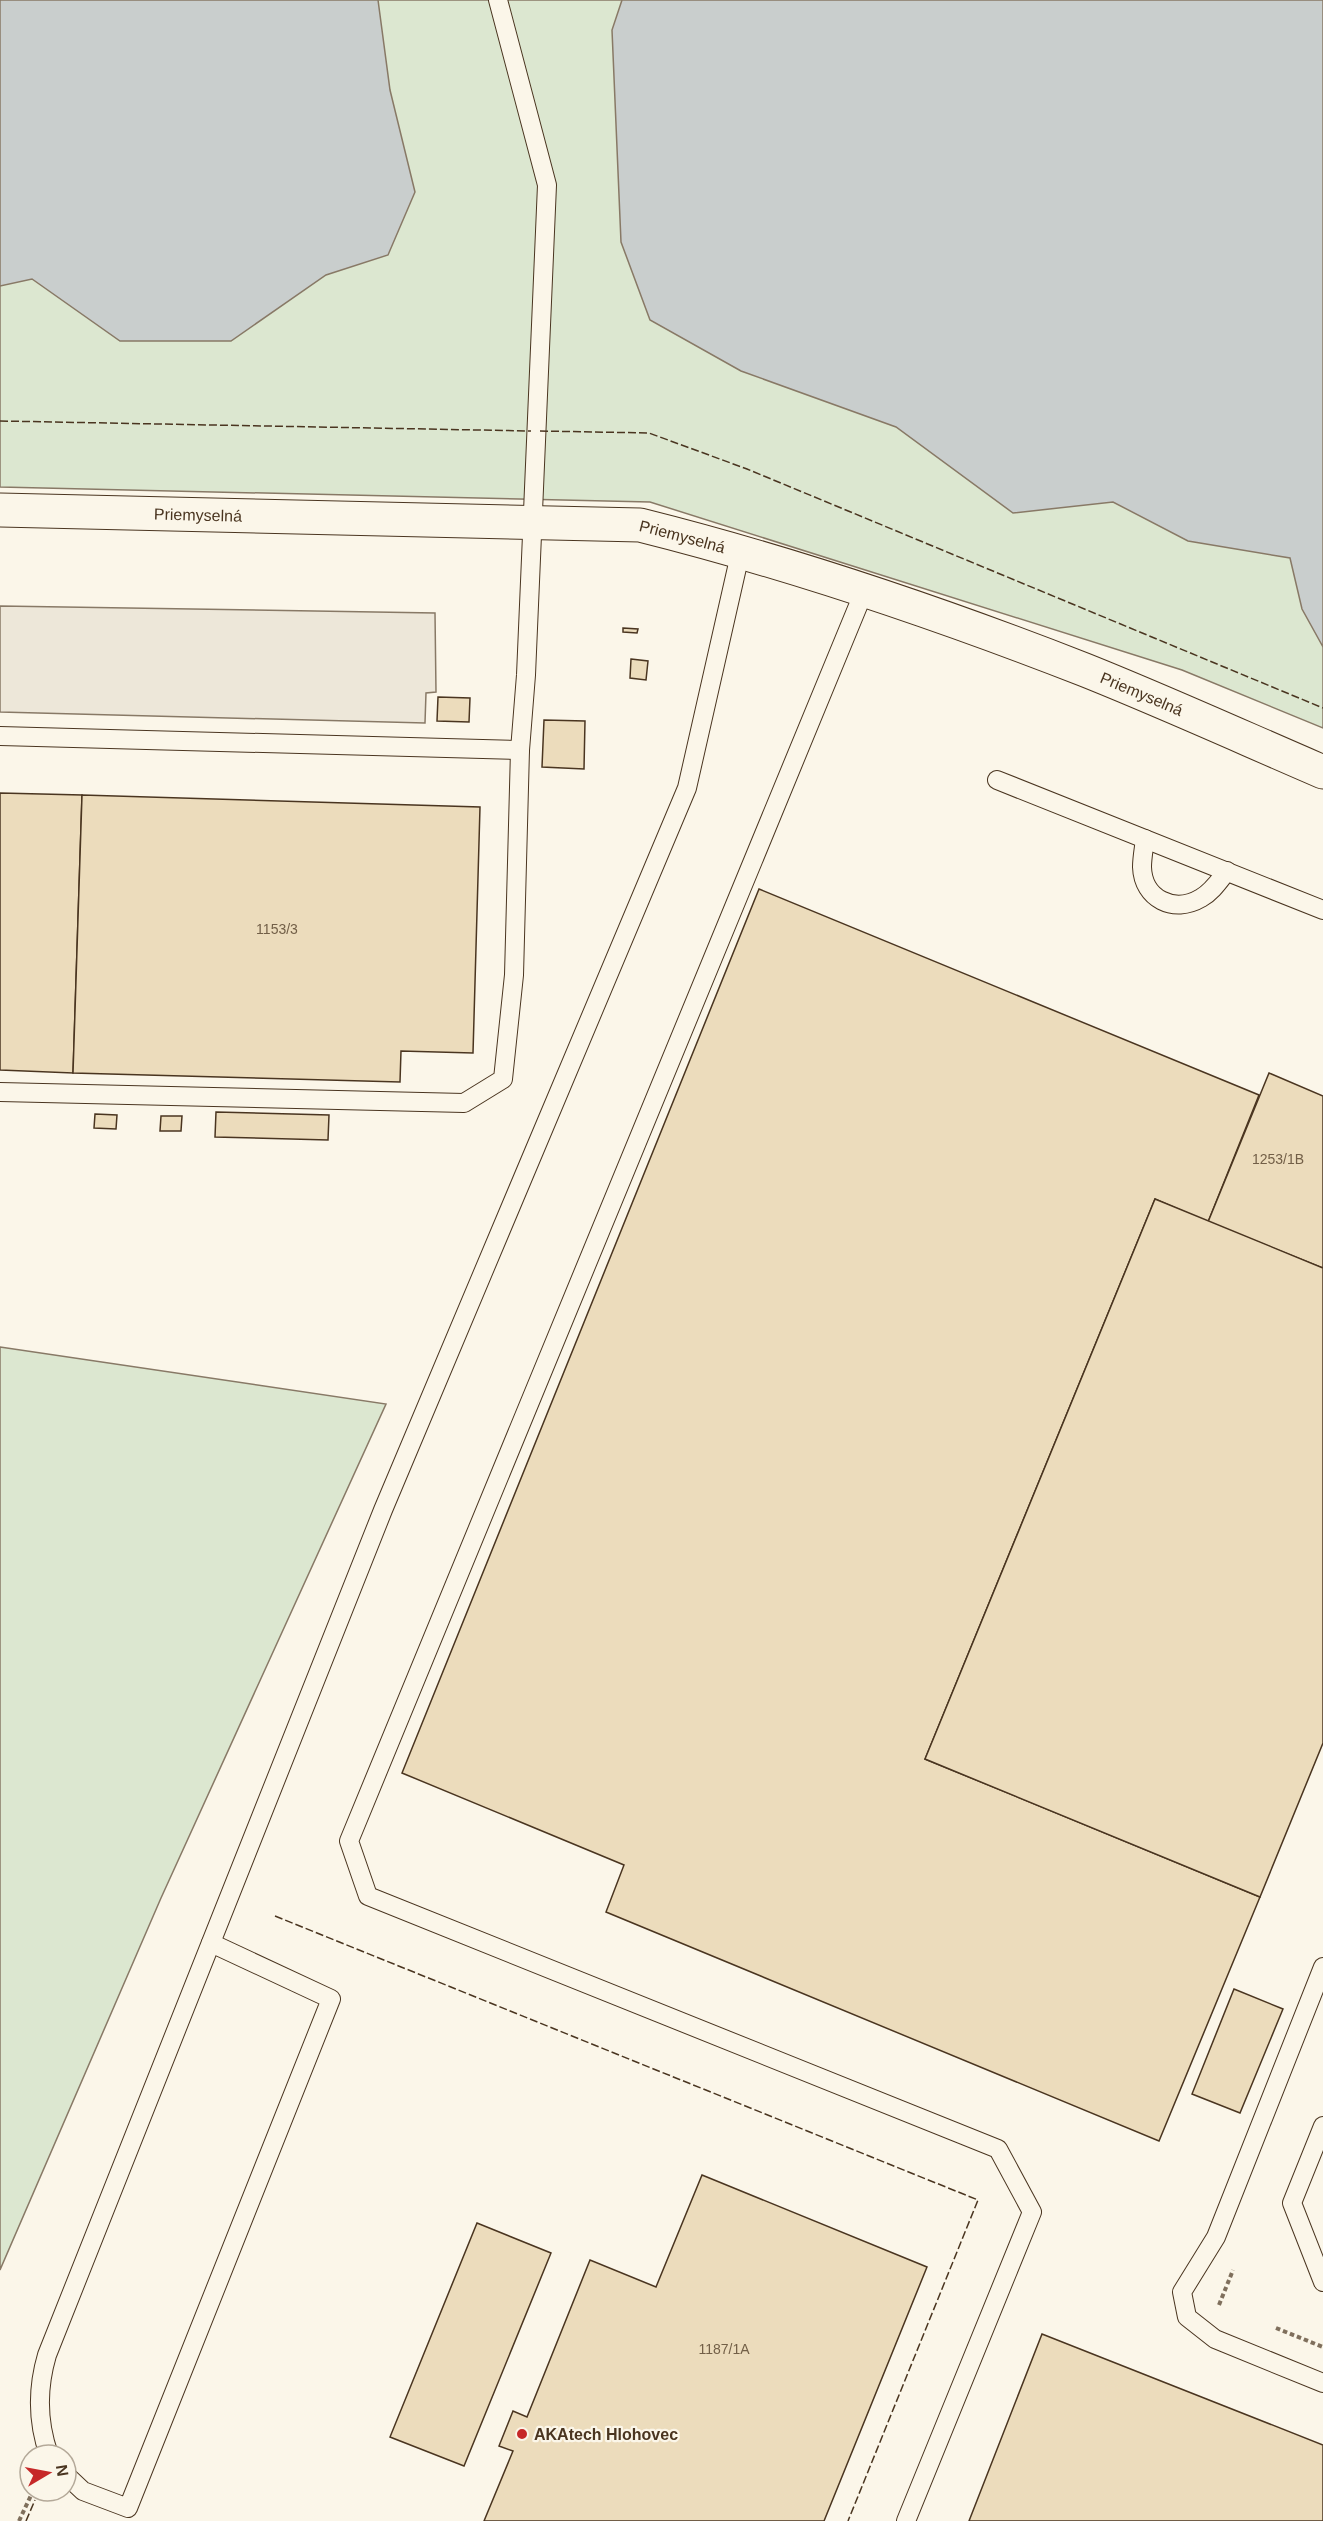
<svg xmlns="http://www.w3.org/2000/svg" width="1323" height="2521" viewBox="0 0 1323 2521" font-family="Arial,sans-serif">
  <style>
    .green { fill: #dce7d0; stroke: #887966; stroke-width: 1.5 }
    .parking { fill: #ede7d9; stroke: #887966; stroke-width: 1.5 }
    .water { fill: #c9cecd; stroke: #887966; stroke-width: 1.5 }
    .building { fill: #ecdcbc; stroke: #4a3520; stroke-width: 1.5 }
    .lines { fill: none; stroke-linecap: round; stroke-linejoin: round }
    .lane-casing { stroke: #4a3520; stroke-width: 20 }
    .street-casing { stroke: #4a3520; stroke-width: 35 }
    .path { stroke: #7f6f5c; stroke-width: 4; stroke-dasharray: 4.5 3; stroke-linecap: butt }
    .lane { stroke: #fbf6e9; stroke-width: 18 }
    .street { stroke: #fbf6e9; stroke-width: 33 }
    .fence { stroke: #4a3520; stroke-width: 1.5; stroke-dasharray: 8 3; stroke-linecap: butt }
    .poi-dot { fill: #c62828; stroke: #fbf6e9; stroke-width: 2 }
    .labels { text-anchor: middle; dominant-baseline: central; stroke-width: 4.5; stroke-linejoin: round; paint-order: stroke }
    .number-label { font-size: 14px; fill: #725f47 }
    .street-label { font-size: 16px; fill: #4a3520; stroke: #fbf6e9 }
    .poi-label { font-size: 16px; font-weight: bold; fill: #4a3520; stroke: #fbf6e9; text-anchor: start }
  </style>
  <rect width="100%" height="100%" fill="#fbf6e9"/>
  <!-- green -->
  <g class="green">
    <path d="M 0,0 L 1323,0 L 1323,728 L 1182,670 L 650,502 L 0,487 Z"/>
    <path d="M 0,1347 L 386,1404 L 161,1898 L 0,2270 Z"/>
  </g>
  <!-- parking -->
  <path class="parking" d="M 0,606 L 435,613 L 436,692 L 426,693 L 425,723 L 0,712 Z"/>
  <!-- water -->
  <g class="water">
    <path d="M 0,0 L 378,0 L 390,90 L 415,192 L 388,255 L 326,275 L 231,341 L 120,341 L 32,279 L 0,286 Z"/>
    <path d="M 622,0 L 1323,0 L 1323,647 L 1302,609 L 1290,558 L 1188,541 L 1113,502 L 1013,513 L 896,427 L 741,371 L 650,320 L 621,242 L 612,30 Z"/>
  </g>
  <!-- building -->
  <g class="building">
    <path d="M 623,628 L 638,629 L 637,633 L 623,632 Z"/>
    <path d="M 631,659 L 648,661 L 646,680 L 630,678 Z"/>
    <path d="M 438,697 L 470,698 L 469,722 L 437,721 Z"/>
    <path d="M 544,720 L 585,721 L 584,769 L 542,767 Z"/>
    <path d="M 0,793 L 82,795 L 73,1073 L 0,1070 Z"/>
    <path d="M 82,795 L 480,807 L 473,1053 L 401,1051 L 400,1082 L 73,1073 Z"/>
    <path d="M 759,889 L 1259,1095 L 1208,1222 L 1155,1199 L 925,1759 L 1260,1897 L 1159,2141 L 606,1912 L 624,1865 L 402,1773 Z"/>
    <path d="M 1269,1073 L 1323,1096 L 1323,1268 L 1208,1222 Z"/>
    <path d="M 216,1112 L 329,1115 L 328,1140 L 215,1137 Z"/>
    <path d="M 95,1114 L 117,1115 L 116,1129 L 94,1128 Z"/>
    <path d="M 161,1116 L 182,1116 L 181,1131 L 160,1131 Z"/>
    <path d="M 1155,1199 L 1323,1268 L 1323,1743 L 1260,1897 L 925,1759 Z"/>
    <path d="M 1234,1989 L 1283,2009 L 1240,2113 L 1192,2094 Z"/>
    <path d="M 702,2175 L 927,2267 L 824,2521 L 484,2521 L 513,2451 L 499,2446 L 513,2411 L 527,2417 L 590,2260 L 656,2287 Z"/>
    <path d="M 477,2223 L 551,2253 L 464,2466 L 390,2437 Z"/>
    <path d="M 1042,2334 L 1323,2445 L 1323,2521 L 969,2521 Z"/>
  </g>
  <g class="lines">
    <!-- lane casing -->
    <g class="lane-casing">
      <g id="lane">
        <path d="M 865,589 L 349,1841 L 368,1896 L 998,2149 L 1032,2212 L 906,2521"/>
        <path d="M 0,736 L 520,750"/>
        <path d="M 997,780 L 1323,910"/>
        <path d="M 1145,839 C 1144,848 1142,858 1142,867 C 1143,899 1174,914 1201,898 C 1212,892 1219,881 1227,871"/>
        <path d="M 0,1092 L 464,1103 L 503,1079 L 514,975 L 520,750 L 526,675 L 547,185 L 498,0"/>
        <path d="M 1323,1967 L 1216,2237 L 1182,2292 L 1187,2317 L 1215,2339 L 1323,2383"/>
        <path d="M 1323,2126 L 1292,2203 L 1323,2282"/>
        <path d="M 49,2455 C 37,2421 37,2389 47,2355 L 383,1510 L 687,788 L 741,550"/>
        <path d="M 66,2475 L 83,2491 L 128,2508 L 331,1999 L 211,1943"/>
      </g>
    </g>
    <!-- street casing -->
    <g class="street-casing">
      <g id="street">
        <path id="s1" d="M 0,510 L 640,525 C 792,563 939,613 1085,670 C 1165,702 1244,738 1323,772"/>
      </g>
    </g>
    <!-- path -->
    <g class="path">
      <path d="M 1219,2305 L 1233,2270"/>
      <path d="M 1276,2328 L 1323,2347"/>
      <path d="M 19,2521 L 33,2491"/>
    </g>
    <!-- lane -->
    <use href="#lane" class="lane"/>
    <!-- street -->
    <use href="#street" class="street"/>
    <!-- fence -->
    <g class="fence">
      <path d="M 0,421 L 531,431"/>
      <path d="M 540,431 L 649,433 L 747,469 L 1323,708"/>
      <path d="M 275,1916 L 978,2200 L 848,2521"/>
      <path d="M 26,2521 L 35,2500"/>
    </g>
  </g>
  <!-- markers -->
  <circle class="poi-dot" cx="522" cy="2434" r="6"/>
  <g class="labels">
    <!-- number labels -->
    <g class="number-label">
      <text x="277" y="929">1153/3</text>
      <text x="1278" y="1159">1253/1B</text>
      <text x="724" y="2349">1187/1A</text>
    </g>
    <!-- street labels -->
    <g class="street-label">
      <text stroke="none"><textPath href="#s1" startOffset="198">Priemyselná</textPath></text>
      <text stroke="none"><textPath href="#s1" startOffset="684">Priemyselná</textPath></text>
      <text stroke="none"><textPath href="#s1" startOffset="1170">Priemyselná</textPath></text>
    </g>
    <!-- poi labels -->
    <g class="poi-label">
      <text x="534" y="2434">AKAtech Hlohovec</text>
    </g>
  </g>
  <!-- north arrow -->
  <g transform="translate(48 2473) rotate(80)"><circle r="28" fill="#fbf6e9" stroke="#b4a999" stroke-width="1.5"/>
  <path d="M0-4.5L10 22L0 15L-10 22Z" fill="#c62828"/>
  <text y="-9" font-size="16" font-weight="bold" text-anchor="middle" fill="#4a3520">N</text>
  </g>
</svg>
